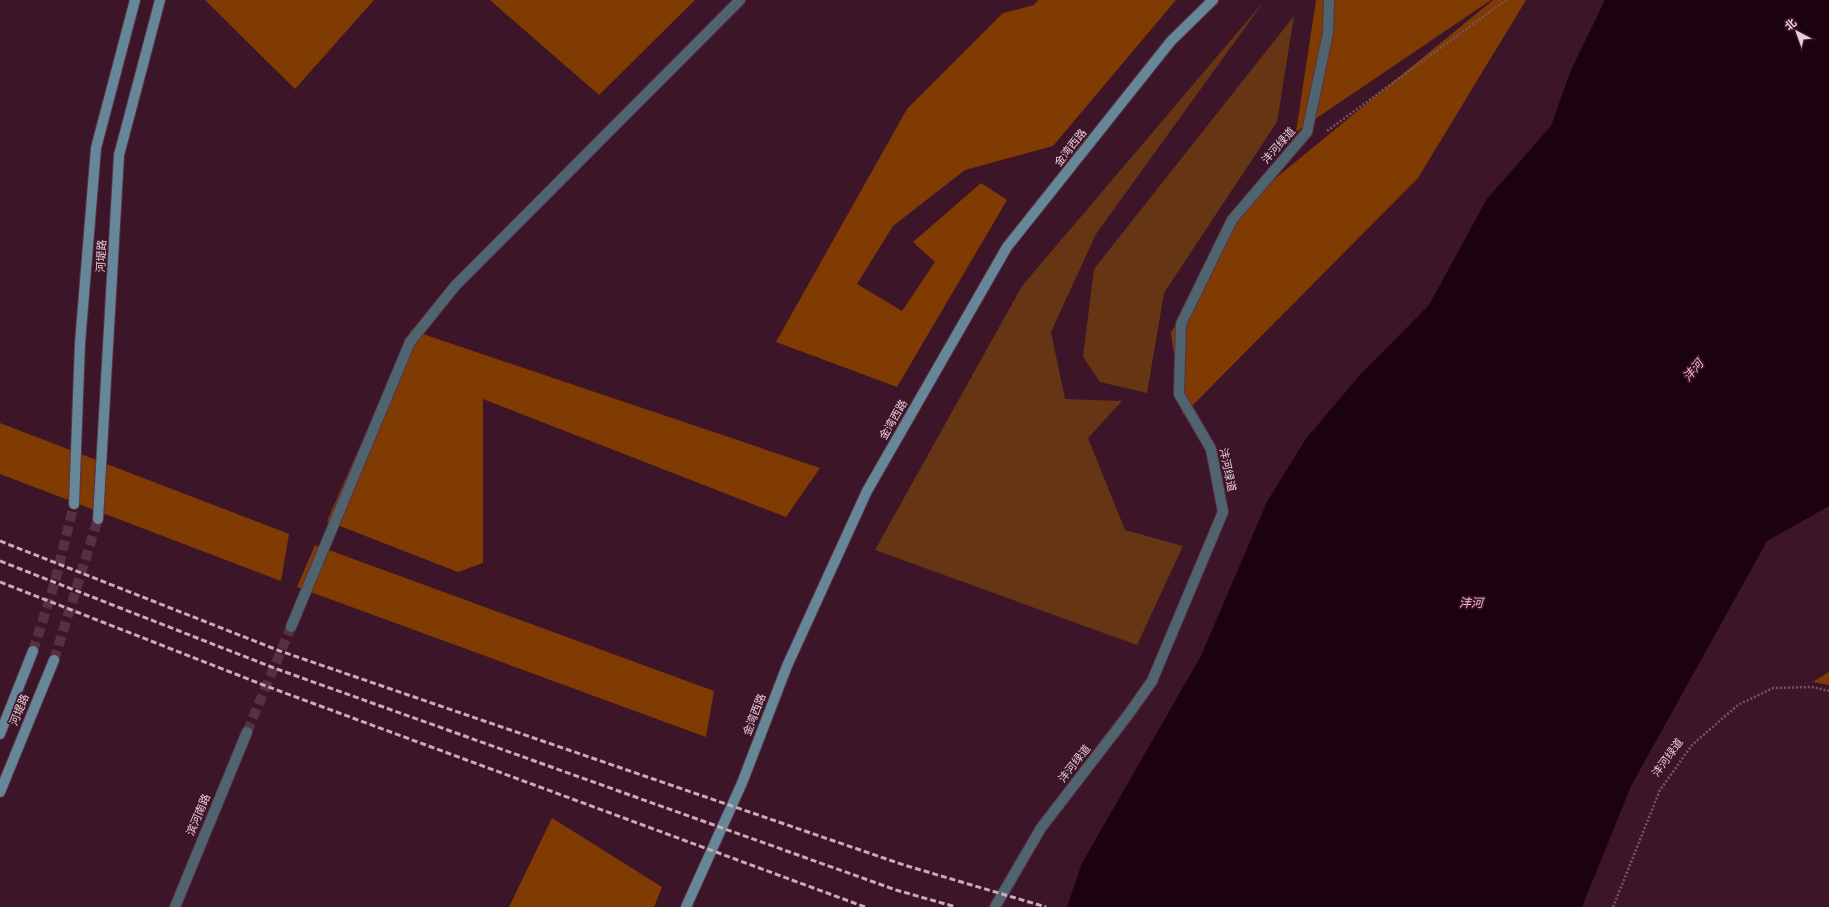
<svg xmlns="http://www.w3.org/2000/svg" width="1829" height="907" viewBox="0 0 1829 907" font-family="Overpass,'Noto Sans SC',sans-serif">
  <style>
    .green { fill: #663514 }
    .forest { fill: #803b02 }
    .water { fill: #1c020e }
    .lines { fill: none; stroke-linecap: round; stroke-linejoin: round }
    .street-tunnel { stroke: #563143; stroke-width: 10; stroke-dasharray: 10 5; stroke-linecap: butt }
    .secondary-tunnel { stroke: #563143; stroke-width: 10; stroke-dasharray: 10 5; stroke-linecap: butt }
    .lane-casing { stroke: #583245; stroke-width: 12 }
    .street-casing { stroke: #583245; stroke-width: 12 }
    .secondary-casing { stroke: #583245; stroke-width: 12 }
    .path { stroke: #775465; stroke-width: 2.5; stroke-dasharray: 2 2; stroke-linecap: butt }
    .lane { stroke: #4f646e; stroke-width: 10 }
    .street { stroke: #4f646e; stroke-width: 10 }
    .secondary { stroke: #668798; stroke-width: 10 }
    .rail { stroke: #c9acb8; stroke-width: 3; stroke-dasharray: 6 3; stroke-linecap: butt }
    .labels { text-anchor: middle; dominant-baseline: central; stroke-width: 3.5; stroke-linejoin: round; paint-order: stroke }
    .street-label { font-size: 11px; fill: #e8cdd8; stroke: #3c1529 }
    .water-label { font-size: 12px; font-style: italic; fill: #f1bbd2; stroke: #3c1529 }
  </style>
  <rect width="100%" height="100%" fill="#3c1529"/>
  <!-- green -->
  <g class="green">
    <path d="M 1265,0 L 1096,234 L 1051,332 L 1065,399 L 1122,401 L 1088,438 L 1125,530 L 1183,546 L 1137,645 L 875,550 L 1022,286 Z"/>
    <path d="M 1294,16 L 1277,122 L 1164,293 L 1147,393 L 1100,382 L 1083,357 L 1094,269 Z"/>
  </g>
  <!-- forest -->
  <g class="forest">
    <path d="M 205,0 L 374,0 L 295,89 Z"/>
    <path d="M 490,0 L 695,0 L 599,95 Z"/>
    <path d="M 1038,0 L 1176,0 L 1053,146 L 965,170 L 893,226 L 857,284 L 902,311 L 935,262 L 913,242 L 981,183 L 1007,200 L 897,387 L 776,342 L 907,109 L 1003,13 L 1034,5 Z"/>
    <path d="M 1316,0 L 1491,0 L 1296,132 Z"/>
    <path d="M 1493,0 L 1526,0 L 1418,178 L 1183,415 L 1171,333 L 1238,209 Z"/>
    <path d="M 411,330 L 820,468 L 786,517 L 483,399 L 483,563 L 458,572 L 327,521 Z"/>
    <path d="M 0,423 L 289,534 L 281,581 L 0,474 Z"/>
    <path d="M 315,545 L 714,691 L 706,737 L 297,587 Z"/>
    <path d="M 1829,672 L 1829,685 L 1813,682 Z"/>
    <path d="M 552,818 L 662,887 L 654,907 L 509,907 Z"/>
  </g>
  <!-- water -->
  <path class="water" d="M 1605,0 L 1829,0 L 1829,506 L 1767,541 L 1631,786 L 1582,907 L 1067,907 L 1082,863 L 1201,656 L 1267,502 L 1305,440 L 1359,376 L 1429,305 L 1487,199 L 1551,126 L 1571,70 Z"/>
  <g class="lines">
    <!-- street-tunnel -->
    <path class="street-tunnel" d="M 247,732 L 291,627"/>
    <!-- secondary-tunnel -->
    <g class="secondary-tunnel">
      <path d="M 33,651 L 55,582 L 74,504"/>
      <path d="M 54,660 L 98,519"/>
    </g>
    <!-- lane casing -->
    <g class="lane-casing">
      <g id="lane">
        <path d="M 175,907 L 247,732"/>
        <path d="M 995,907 L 1041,828 L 1128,715 L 1152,681 L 1223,512 L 1211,449 L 1179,394 L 1181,324 L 1232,220 L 1307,132 L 1328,33 L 1329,0"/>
      </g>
    </g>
    <!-- street casing -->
    <g class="street-casing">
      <path id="street" d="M 291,627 L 410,342 L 455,286 L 740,0"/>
    </g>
    <!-- secondary casing -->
    <g class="secondary-casing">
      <g id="secondary">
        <path d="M 74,504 L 80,343 L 96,148 L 135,0"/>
        <path d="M 98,519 L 119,155 L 160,0"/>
        <path d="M 0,734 L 33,651"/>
        <path d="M 0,792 L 54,660"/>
        <path d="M 686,907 L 742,783 L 787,666 L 867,491 L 1007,247 L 1171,41 L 1213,0"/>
      </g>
    </g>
    <!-- path -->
    <g class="path">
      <path d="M 1327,131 L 1506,0"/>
      <path d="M 1613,907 L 1660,790 L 1692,745 L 1738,705 L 1773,688 L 1812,687 L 1829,691"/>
    </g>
    <!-- lane -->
    <use href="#lane" class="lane"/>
    <!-- street -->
    <use href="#street" class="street"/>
    <!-- secondary -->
    <use href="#secondary" class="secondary"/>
    <!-- rail -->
    <g class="rail">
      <path d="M 0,541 L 280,651 L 904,865 L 1046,907"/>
      <path d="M 0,561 L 274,668 L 896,890 L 956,907"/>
      <path d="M 0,582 L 266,686 L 865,907"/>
    </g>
  </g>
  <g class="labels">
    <!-- street labels -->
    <g class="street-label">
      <text transform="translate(1279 146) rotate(-49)">沣河绿道</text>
      <text transform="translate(1071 148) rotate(-52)">金湾西路</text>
      <text transform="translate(102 256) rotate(-87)">河堤路</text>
      <text transform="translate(894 420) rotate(-60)">金湾西路</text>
      <text transform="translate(1227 470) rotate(78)">沣河绿道</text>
      <text transform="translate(20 710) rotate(-68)">河堤路</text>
      <text transform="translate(755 715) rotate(-69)">金湾西路</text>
      <text transform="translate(1668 758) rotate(-54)">沣河绿道</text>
      <text transform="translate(1075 764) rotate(-52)">沣河绿道</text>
      <text transform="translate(199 815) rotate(-67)">滨河南路</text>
    </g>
    <!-- water labels -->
    <g class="water-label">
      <text transform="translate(1694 371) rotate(-50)">沣河</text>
      <text x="1471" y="604">沣河</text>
    </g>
  </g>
  <!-- north arrow -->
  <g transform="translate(1797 32) rotate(319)" stroke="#3c1529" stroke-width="3" paint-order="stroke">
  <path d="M0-3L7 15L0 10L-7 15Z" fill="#e8cdd8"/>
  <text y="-6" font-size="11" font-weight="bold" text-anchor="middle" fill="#e8cdd8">北</text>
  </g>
</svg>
